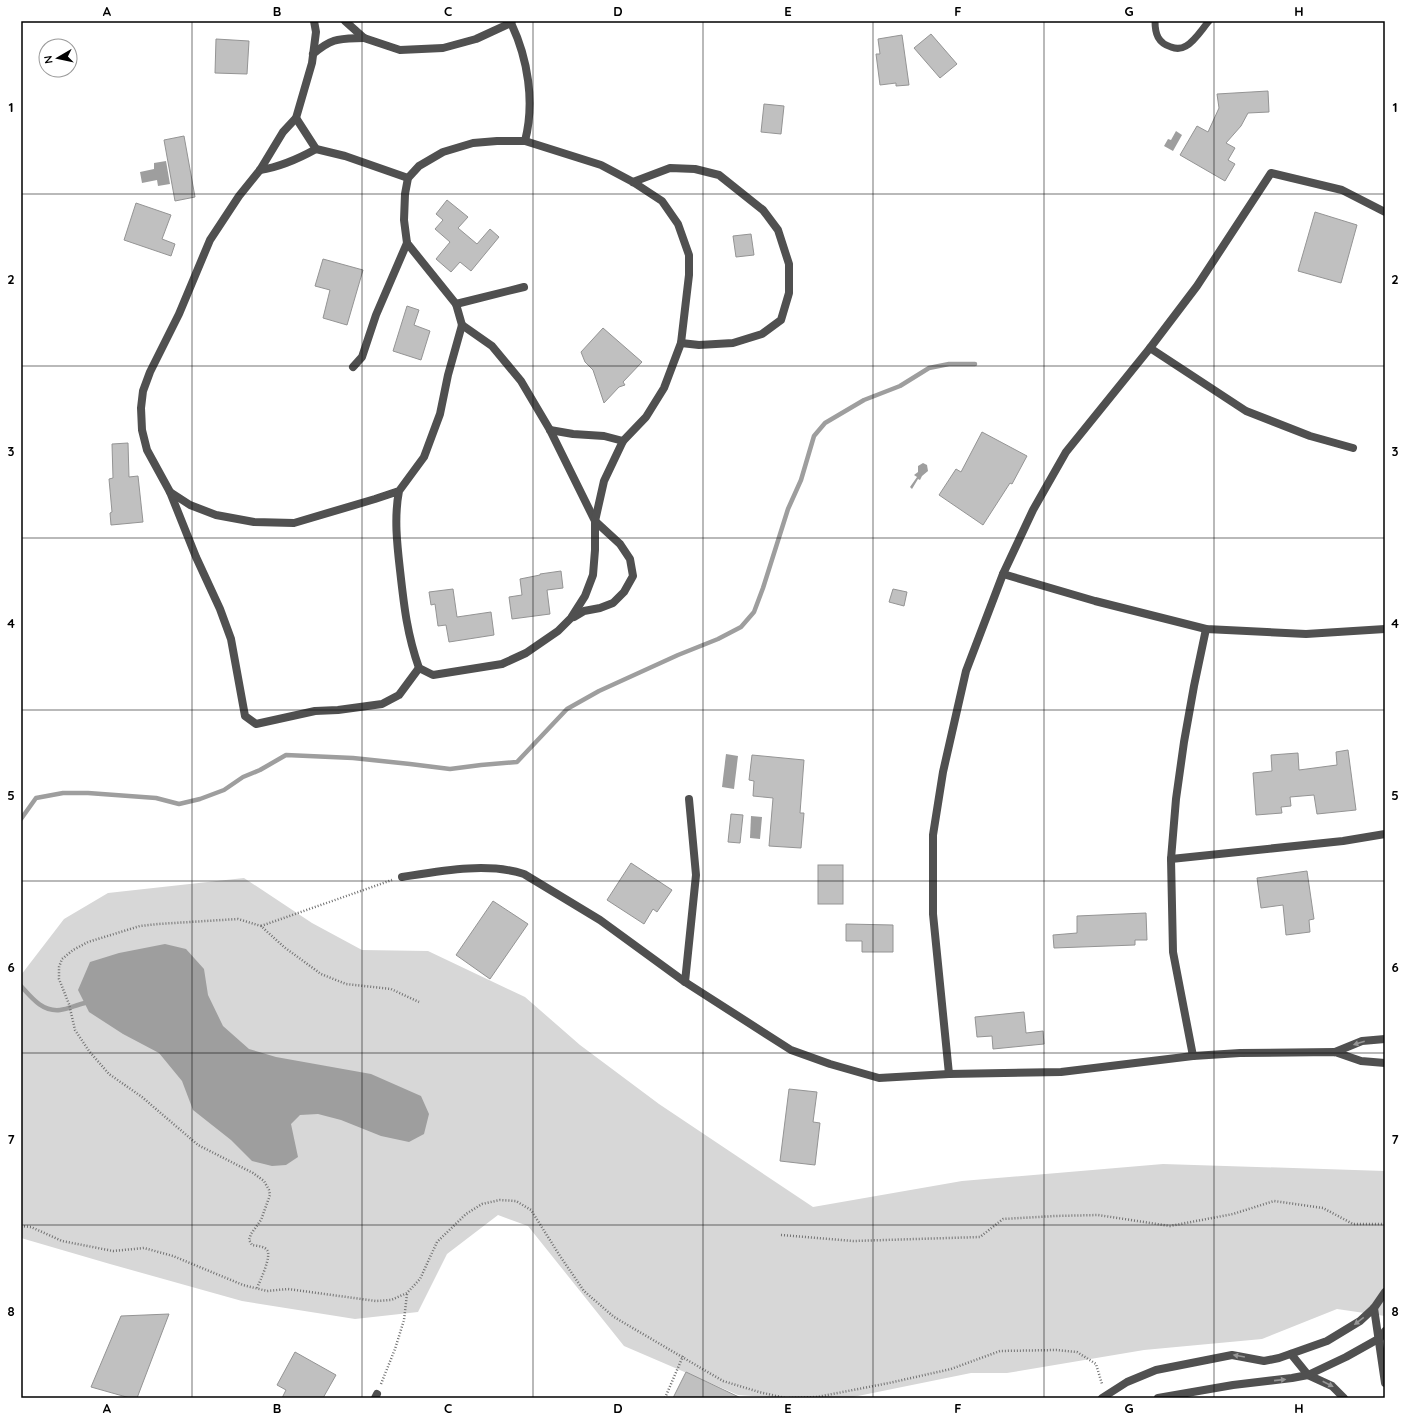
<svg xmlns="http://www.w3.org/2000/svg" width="1406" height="1419" viewBox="0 0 1406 1419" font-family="Quicksand,sans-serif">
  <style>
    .green { fill: #d7d7d7 }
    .water { fill: #9e9e9e }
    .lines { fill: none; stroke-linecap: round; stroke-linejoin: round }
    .stream { stroke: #9e9e9e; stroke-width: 4.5 }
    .building { fill: #c0c0c0; stroke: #949494 }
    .path { stroke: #727272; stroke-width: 2.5; stroke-dasharray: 1 2; stroke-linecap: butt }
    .service { stroke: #505050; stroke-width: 7 }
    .minor { stroke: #505050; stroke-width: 8 }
    .oneway { fill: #969696 }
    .grid { fill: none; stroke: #000; stroke-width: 1; stroke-opacity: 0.55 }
    .neatline { fill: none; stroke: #000; stroke-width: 1.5 }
    .grid-label { font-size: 13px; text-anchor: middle; font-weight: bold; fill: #000 }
  </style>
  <rect width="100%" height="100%" fill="#fff"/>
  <!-- green -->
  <path class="green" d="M 244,878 L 312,923 L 362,950 L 428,951 L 525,997 L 580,1045 L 659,1104 L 813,1207 L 962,1181 L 1163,1164 L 1385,1171 L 1385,1316 L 1337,1309 L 1262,1339 L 1144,1350 L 1007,1373 L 971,1373 L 848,1398 L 783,1398 L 738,1395 L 624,1346 L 528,1226 L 498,1215 L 447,1254 L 418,1312 L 355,1319 L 242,1301 L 110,1264 L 21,1238 L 21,975 L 64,919 L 108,893 Z"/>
  <!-- water -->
  <g class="water">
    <path d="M 1176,131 L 1182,135 L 1173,151 L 1164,146 L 1168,139 L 1171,140 Z"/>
    <path d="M 166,161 L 170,184 L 158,186 L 157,180 L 142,183 L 140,172 L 154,169 L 154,163 Z"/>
    <path d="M 923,463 L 927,465 L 928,471 L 922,476 L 920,480 L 918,479 L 912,489 L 910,487 L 917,477 L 914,475 L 918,472 L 918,466 Z"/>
    <path d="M 726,754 L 738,756 L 734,789 L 722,787 Z"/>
    <path d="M 751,816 L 762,817 L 760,839 L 750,838 Z"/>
    <path d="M 165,944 L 186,949 L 204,969 L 208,995 L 223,1026 L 249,1049 L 276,1057 L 371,1074 L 421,1096 L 429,1114 L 424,1134 L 409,1142 L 381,1136 L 341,1120 L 318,1114 L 300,1115 L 291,1124 L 298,1157 L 286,1165 L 272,1166 L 252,1161 L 231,1140 L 193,1110 L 182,1081 L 159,1053 L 123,1034 L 89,1012 L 78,990 L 90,962 L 119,953 Z"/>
  </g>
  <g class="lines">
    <!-- stream -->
    <g class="stream">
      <path d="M 21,819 L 36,798 L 63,793 L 88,793 L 156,798 L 179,804 L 200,799 L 224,790 L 243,777 L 260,770 L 286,755 L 353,758 L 410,764 L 450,769 L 481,765 L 517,762 L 567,709 L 599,691 L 678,655 L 718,639 L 741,627 L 754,612 L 763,588 L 788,509 L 801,480 L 814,436 L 825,423 L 864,400 L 900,386 L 929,368 L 949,364 L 975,364"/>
      <path d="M 21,986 C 31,997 42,1012 60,1010 C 68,1009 76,1005 85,1003"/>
    </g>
  </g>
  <!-- building -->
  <g class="building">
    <path d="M 931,34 L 957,64 L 940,78 L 914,48 Z"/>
    <path d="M 902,35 L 909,85 L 896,86 L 896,83 L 880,85 L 876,54 L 880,54 L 878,39 Z"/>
    <path d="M 216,39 L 249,41 L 247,74 L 215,73 Z"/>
    <path d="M 1268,91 L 1269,112 L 1248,113 L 1241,126 L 1226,143 L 1235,148 L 1228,160 L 1235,164 L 1225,181 L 1180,155 L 1197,126 L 1208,132 L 1219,108 L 1217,94 Z"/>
    <path d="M 764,104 L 784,106 L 781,134 L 761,132 Z"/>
    <path d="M 184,136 L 195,197 L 175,201 L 164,140 Z"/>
    <path d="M 447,200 L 468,217 L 458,228 L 477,244 L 490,229 L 499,237 L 471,271 L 460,262 L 451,272 L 436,259 L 450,242 L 435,229 L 443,220 L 436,214 Z"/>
    <path d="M 136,203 L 171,215 L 162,239 L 175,244 L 171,256 L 124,240 Z"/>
    <path d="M 1315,212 L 1357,225 L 1341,283 L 1298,271 Z"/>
    <path d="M 751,234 L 754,255 L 736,257 L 733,236 Z"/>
    <path d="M 323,259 L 363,270 L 347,325 L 323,318 L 330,290 L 315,286 Z"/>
    <path d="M 407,306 L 419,310 L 414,325 L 430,331 L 421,360 L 393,351 Z"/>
    <path d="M 603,328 L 642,362 L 623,382 L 625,385 L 619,387 L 604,403 L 593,370 L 585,362 L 581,352 Z"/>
    <path d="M 982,432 L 1027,456 L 1012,484 L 1010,483 L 983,525 L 939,495 L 956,469 L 961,472 Z"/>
    <path d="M 128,443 L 129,477 L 138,476 L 143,522 L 111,525 L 110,513 L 112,512 L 109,479 L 113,478 L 112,444 Z"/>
    <path d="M 561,571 L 563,588 L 547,590 L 550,614 L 512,619 L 509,597 L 522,595 L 520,579 L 540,575 L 540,574 Z"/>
    <path d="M 453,589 L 457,617 L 491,612 L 494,635 L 449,642 L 446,625 L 438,626 L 435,604 L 431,605 L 429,592 Z"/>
    <path d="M 893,589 L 907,592 L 904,606 L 889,602 Z"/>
    <path d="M 1348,750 L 1356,810 L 1317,814 L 1314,795 L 1290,797 L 1291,806 L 1281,807 L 1282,813 L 1256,815 L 1253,773 L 1272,771 L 1271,755 L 1298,753 L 1299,770 L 1337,765 L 1336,752 Z"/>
    <path d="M 752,755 L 804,760 L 800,813 L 804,813 L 801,848 L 769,846 L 773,798 L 753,796 L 754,781 L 749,780 Z"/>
    <path d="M 731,814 L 743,815 L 740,843 L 728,842 Z"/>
    <path d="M 631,863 L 672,890 L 657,912 L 653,909 L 644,924 L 607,900 Z"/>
    <rect x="818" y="865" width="25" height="39"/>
    <path d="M 1307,871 L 1314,919 L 1309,920 L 1310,932 L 1286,935 L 1283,905 L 1261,908 L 1257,878 Z"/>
    <path d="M 493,901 L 528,924 L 490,979 L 456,955 Z"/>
    <path d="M 1146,913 L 1147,940 L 1135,940 L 1135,945 L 1054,948 L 1053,935 L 1077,933 L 1077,916 Z"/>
    <path d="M 846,924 L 893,925 L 893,952 L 862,952 L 862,941 L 846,941 Z"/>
    <path d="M 1024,1012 L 1026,1033 L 1043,1031 L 1044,1044 L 993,1049 L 992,1036 L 977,1037 L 975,1017 Z"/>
    <path d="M 789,1089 L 817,1092 L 813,1122 L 820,1123 L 815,1165 L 780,1161 Z"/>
    <path d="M 169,1314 L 137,1398 L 130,1398 L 91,1387 L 121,1316 Z"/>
    <path d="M 295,1352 L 336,1375 L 323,1398 L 282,1398 L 286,1390 L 277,1385 Z"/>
    <path d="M 686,1372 L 741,1398 L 673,1398 Z"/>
  </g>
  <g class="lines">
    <!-- path -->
    <g class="path">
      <path d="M 261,926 L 392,880"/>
      <path d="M 21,1226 L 31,1227 L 62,1241 L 113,1251 L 144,1248 L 173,1256 L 243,1285 L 267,1291 L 288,1289 L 376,1301 L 391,1300 L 407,1293 L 420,1279 L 437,1242 L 466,1214 L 482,1204 L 500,1200 L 516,1201 L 531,1210 L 560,1256 L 584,1291 L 614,1317 L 723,1381 L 759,1392 L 785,1398"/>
      <path d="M 781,1235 L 853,1241 L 980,1237 L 1003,1219 L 1055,1216 L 1098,1215 L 1170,1226 L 1233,1214 L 1274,1201 L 1323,1208 L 1353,1224 L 1385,1224"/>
      <path d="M 257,1288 C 260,1281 272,1256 267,1250 C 264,1246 257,1246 252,1245 L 249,1240 L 251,1234 L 261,1220 L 270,1195 L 269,1190 L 264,1181 L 253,1173 L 198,1145 L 142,1097 L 109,1074 L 89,1051 L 75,1030 L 69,1004 L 59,979 L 59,967 L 62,959 L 73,950 L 88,942 L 140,926 L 158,924 L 238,919 L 261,926 L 284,947 L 321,974 L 346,984 L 391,989 L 419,1002"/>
      <path d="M 381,1384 L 395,1349 L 404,1320 L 407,1294"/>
      <path d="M 665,1398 L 683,1356"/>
      <path d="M 789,1398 L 817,1397 L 889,1383 L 951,1369 L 1000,1351 L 1056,1350 L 1077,1352 L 1096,1364 L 1102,1384"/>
    </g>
    <!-- service -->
    <path class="service" d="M 1155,21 C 1155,34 1158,43 1171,47 C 1176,49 1181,49 1186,46 C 1195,41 1202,29 1209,21"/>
    <!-- minor -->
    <g class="minor">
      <path d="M 314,21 L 316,32 L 312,63 L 296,118 L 283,132 L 260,170 L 239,196 L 210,240 L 179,314 L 150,372 L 143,391 L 141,408 L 142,430 L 147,450 L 170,492 L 196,557 L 220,609 L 231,639 L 245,716 L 256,724 L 315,711 L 338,710 L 382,704 L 399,695 L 419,668"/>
      <path d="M 345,21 L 364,38 L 400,50 L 443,48 L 476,39 L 511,23 L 512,21"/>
      <path d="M 511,23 C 528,59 535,102 525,141"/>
      <path d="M 313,54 C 333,37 339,39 364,38"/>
      <path d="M 296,118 L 316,149 L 345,156 L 408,178"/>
      <path d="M 260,170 C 280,167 298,159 316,149"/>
      <path d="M 633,182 L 670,168 L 695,169 L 719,175 L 763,210 L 778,230 L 789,264 L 789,293 L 781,320 L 762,334 L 733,343 L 699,345 L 681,343"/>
      <path d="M 456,304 L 524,287"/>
      <path d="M 462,325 L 492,346 L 521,381 L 550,430 L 595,521 L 620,544 L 630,559 L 633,576 L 624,592 L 613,603 L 600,608 L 584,611 L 574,617"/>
      <path d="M 1150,348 L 1246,411 L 1310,436 L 1353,448"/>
      <path d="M 353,367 L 362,357 L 376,315 L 407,243"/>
      <path d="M 550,430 L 573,434 L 604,436 L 623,441"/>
      <path d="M 170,492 L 190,505 L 216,515 L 254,522 L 294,523 L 375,499 L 399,491 L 424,457 L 440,414 L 448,375 L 462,325 L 456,304 L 407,243 L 404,220 L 405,194 L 408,178 L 419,166 L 443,152 L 473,143 L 497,141 L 525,141 L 601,165 L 633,182 L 662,201 L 678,224 L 689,255 L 689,275 L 681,343 L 664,388 L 646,417 L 623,441 L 604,481 L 595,521 L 595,550 L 593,575 L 585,596 L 571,618 L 558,631 L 526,653 L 502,664 L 433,675 L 419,668 C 407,634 404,606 400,570 C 397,544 394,517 399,491"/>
      <path d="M 1003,574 L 1095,601 L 1206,629 L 1306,634 L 1385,629"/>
      <path d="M 1171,859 L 1343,841 L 1385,834"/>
      <path d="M 402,877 C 440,871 487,862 524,874 L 600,920 L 685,982 L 791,1050 L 830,1064 L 879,1078 L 949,1074 L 1061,1072 L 1193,1056 L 1240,1053 L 1335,1052 L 1361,1061 L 1385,1063"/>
      <path d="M 685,982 L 696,875 L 689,799"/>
      <path d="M 1335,1052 L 1362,1041 L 1385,1039"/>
      <path d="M 1193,1056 L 1173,952 L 1171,859 L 1176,799 L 1184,742 L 1194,686 L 1206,629"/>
      <path d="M 949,1074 L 933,914 L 933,835 L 943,772 L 966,671 L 1003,574 L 1033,510 L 1066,452 L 1150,348 L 1197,286 L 1271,173 L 1342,190 L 1385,212"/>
      <path d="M 1374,1308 L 1385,1383"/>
      <path d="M 1291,1354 L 1308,1375 L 1332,1386 L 1344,1398"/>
      <path d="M 375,1398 L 377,1394"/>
      <path d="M 1102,1398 L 1127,1382 L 1156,1370 L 1232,1355 L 1264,1361 L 1279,1358 L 1327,1341 L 1360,1321 L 1374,1308 L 1385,1292"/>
      <path d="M 1158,1398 L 1233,1385 L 1292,1378 L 1308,1375 L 1346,1357 L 1380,1338 L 1385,1331"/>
    </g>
  </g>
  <!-- one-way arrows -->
  <defs><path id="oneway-solid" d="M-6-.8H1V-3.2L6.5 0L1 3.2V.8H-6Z"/></defs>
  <g class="oneway">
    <use href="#oneway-solid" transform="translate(1359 1043) rotate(163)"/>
    <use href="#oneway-solid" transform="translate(1359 1321) rotate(143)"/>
    <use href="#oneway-solid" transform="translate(1239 1356) rotate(-170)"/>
    <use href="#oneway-solid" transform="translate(1280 1380) rotate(-6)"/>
    <use href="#oneway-solid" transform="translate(1328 1384) rotate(27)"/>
  </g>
  <!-- grid -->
  <path class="grid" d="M 192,21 L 192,1398M 362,21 L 362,1398M 533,21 L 533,1398M 703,21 L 703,1398M 873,21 L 873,1398M 1044,21 L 1044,1398M 1214,21 L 1214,1398M 21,194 L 1385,194M 21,366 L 1385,366M 21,538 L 1385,538M 21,710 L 1385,710M 21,881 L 1385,881M 21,1053 L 1385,1053M 21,1225 L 1385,1225"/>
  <!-- border -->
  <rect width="1406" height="1419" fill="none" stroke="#ffffff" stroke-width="44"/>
  <!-- north arrow -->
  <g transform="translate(58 58) rotate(261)"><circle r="19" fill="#ffffff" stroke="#999999"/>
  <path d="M0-3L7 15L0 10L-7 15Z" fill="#000000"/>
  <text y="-6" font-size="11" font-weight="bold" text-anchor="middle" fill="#000000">N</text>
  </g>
  <rect x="22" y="22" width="1362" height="1375" class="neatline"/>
  <g class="grid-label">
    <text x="107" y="16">A</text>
    <text x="277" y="16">B</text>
    <text x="448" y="16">C</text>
    <text x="618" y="16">D</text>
    <text x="788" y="16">E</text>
    <text x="958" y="16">F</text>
    <text x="1129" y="16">G</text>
    <text x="1299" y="16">H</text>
    <text x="11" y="112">1</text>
    <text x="1395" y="112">1</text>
    <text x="11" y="284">2</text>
    <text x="1395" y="284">2</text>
    <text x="11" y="456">3</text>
    <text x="1395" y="456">3</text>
    <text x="11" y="628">4</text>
    <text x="1395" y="628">4</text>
    <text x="11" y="800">5</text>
    <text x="1395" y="800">5</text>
    <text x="11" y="972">6</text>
    <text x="1395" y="972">6</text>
    <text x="11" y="1144">7</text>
    <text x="1395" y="1144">7</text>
    <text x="11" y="1316">8</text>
    <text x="1395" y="1316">8</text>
    <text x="107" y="1413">A</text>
    <text x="277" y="1413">B</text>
    <text x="448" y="1413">C</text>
    <text x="618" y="1413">D</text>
    <text x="788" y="1413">E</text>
    <text x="958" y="1413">F</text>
    <text x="1129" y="1413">G</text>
    <text x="1299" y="1413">H</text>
  </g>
</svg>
